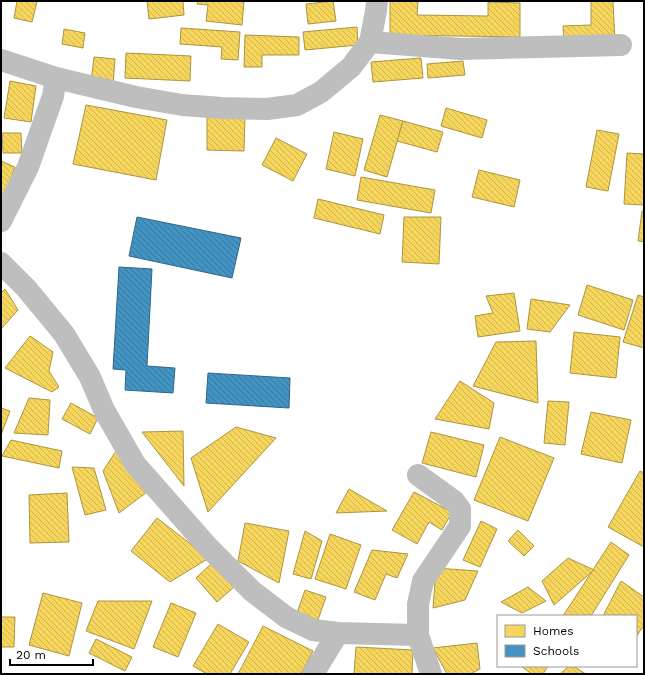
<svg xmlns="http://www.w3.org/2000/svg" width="645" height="675" viewBox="0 0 645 675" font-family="'Work Sans',sans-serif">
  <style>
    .homes { fill: url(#homes-back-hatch); stroke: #ac9540 }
    .schools { fill: url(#schools-back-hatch); stroke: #2f6788 }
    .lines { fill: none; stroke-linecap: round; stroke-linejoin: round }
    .minor { stroke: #bebebe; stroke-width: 22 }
  </style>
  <defs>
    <pattern id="homes-back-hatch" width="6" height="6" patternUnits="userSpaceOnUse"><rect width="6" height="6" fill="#f6d55c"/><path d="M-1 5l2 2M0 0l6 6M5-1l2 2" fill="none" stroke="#d1b54e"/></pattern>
    <pattern id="schools-back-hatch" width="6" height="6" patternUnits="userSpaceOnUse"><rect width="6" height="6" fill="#4393c3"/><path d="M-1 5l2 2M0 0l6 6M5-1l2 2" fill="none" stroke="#36769c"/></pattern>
  </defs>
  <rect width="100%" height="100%" fill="#fff"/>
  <!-- homes -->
  <g class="homes">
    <path d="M 17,1 L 31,1 L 37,2 L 32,22 L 14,18 Z"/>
    <path d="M 147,1 L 183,1 L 184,15 L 149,19 Z"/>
    <path d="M 198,1 L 244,1 L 242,25 L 206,21 L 208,5 L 197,4 Z"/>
    <path d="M 333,1 L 336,21 L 308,24 L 306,4 Z"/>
    <path d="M 390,1 L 418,1 L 417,15 L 488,16 L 488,2 L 520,3 L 520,37 L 390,35 Z"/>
    <path d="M 591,1 L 613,1 L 615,42 L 564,44 L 563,26 L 591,25 Z"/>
    <path d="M 357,27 L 358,45 L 305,50 L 303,32 Z"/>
    <path d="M 181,28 L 240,32 L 238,60 L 221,59 L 222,47 L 180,44 Z"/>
    <path d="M 64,29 L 85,33 L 83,48 L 62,44 Z"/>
    <path d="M 245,35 L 299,37 L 299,55 L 262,55 L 262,67 L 244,67 Z"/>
    <path d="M 126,53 L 191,56 L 190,81 L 125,78 Z"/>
    <path d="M 94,57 L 115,59 L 113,85 L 91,82 Z"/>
    <path d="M 421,58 L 423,78 L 373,82 L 371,62 Z"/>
    <path d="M 463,61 L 465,75 L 428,78 L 427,64 Z"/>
    <path d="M 10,81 L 36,86 L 31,122 L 4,118 Z"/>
    <path d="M 86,105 L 167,120 L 156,180 L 73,164 Z"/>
    <path d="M 446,108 L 487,120 L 482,138 L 441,126 Z"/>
    <path d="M 380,115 L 403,121 L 387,177 L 364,170 Z"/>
    <path d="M 207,117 L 245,117 L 244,151 L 207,150 Z"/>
    <path d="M 403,121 L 443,132 L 437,152 L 397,141 Z"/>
    <path d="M 597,130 L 619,134 L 608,191 L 586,187 Z"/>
    <path d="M 334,132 L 363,139 L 355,176 L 326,169 Z"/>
    <path d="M 2,133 L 21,133 L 22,153 L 3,153 Z"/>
    <path d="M 276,138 L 307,154 L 293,181 L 262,165 Z"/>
    <path d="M 627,153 L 644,154 L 644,205 L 624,204 Z"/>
    <path d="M 1,161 L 15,167 L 3,199 L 1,198 Z"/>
    <path d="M 479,170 L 520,180 L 514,207 L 472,197 Z"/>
    <path d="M 361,177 L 435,190 L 431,213 L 357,200 Z"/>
    <path d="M 318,199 L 384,215 L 380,234 L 314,218 Z"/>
    <path d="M 642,211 L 644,211 L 644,242 L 638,241 Z"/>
    <path d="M 404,217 L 441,217 L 439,264 L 402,262 Z"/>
    <path d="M 587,285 L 633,300 L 624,330 L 578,315 Z"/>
    <path d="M 5,289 L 18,310 L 1,329 L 1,293 Z"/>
    <path d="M 514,293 L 520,331 L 478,337 L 475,316 L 493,313 L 486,296 Z"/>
    <path d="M 638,295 L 644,297 L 644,348 L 623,342 Z"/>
    <path d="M 531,299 L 570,305 L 550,332 L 527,329 Z"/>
    <path d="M 574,332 L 620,337 L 616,378 L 570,373 Z"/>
    <path d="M 30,336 L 53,352 L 49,371 L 59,387 L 52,392 L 5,368 Z"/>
    <path d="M 536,341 L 538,403 L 473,386 L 496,342 Z"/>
    <path d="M 460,381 L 494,403 L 489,429 L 435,419 Z"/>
    <path d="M 29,398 L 50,400 L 48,435 L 14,433 Z"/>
    <path d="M 548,401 L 569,402 L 565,445 L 544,443 Z"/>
    <path d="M 71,403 L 98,418 L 90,434 L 62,419 Z"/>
    <path d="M 1,408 L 10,411 L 1,435 Z"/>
    <path d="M 591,412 L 631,420 L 622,463 L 581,454 Z"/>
    <path d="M 236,427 L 276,438 L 208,512 L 191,458 Z"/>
    <path d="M 183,431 L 184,486 L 142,432 Z"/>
    <path d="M 431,432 L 484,445 L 476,477 L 422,463 Z"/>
    <path d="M 500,437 L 554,458 L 528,521 L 474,500 Z"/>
    <path d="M 11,440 L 62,451 L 59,468 L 2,456 Z"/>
    <path d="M 116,451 L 147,492 L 119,513 L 103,471 Z"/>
    <path d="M 72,467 L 94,468 L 106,510 L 85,515 Z"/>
    <path d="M 640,471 L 644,473 L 644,547 L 608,527 Z"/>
    <path d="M 349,489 L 387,511 L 336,513 Z"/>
    <path d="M 414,492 L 452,512 L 442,530 L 429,522 L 417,544 L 392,530 Z"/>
    <path d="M 67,493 L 69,542 L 30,543 L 29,495 Z"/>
    <path d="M 157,518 L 209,558 L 170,582 L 131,551 Z"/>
    <path d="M 481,521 L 497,529 L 480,567 L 463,560 Z"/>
    <path d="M 245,523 L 289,531 L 279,583 L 238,561 Z"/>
    <path d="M 518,530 L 534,546 L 524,556 L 508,541 Z"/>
    <path d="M 305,531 L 322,541 L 311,579 L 293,574 Z"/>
    <path d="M 330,534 L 361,545 L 346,589 L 315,579 Z"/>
    <path d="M 611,542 L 629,555 L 591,616 L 563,616 Z"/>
    <path d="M 372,550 L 408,554 L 397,578 L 386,574 L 375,600 L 354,592 Z"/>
    <path d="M 568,558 L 594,570 L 554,605 L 542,581 Z"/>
    <path d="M 212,563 L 234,587 L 217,602 L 196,578 Z"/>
    <path d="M 436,568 L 478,571 L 465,600 L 433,608 Z"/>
    <path d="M 621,581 L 644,597 L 644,625 L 636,637 L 636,616 L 603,616 Z"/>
    <path d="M 528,587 L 546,601 L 522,613 L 501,602 Z"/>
    <path d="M 305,590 L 326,597 L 318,620 L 297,613 Z"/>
    <path d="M 43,593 L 82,603 L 69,656 L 29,645 Z"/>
    <path d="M 98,601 L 152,601 L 134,649 L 86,631 Z"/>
    <path d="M 171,603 L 196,613 L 178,657 L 153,647 Z"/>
    <path d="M 1,617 L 15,617 L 14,647 L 1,647 Z"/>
    <path d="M 218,624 L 249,642 L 230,674 L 207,674 L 193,666 Z"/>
    <path d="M 263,626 L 313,651 L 301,674 L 238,674 Z"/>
    <path d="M 96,639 L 132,657 L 125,671 L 89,653 Z"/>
    <path d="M 477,643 L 480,669 L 470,674 L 447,674 L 433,648 Z"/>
    <path d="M 356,647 L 413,650 L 412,674 L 354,674 Z"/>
    <path d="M 522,666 L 548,666 L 543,674 L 532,674 L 522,667 Z"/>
    <path d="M 569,666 L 573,666 L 586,674 L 560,674 Z"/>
  </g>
  <!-- schools -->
  <g class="schools">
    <path d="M 137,217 L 241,238 L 232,278 L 129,256 Z"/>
    <path d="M 119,267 L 152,269 L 147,366 L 175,368 L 173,393 L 125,390 L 126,370 L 113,369 Z"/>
    <path d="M 208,373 L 290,378 L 289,408 L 206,403 Z"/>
  </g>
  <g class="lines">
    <!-- minor -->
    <g class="minor">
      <path d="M 370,42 L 461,49 L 621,45"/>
      <path d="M 1,60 L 56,78"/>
      <path d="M 1,221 L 28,167 L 53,96 L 56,78 L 136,97 L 182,105 L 222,108 L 267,109 L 297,105 L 321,92 L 351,67 L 370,42 L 376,11 L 377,1"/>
      <path d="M 1,263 L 26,288 L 64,334 L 90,377 L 104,410 L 135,464 L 208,547 L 252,591 L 286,617 L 313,630 L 338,633 L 418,635"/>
      <path d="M 418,475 L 454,501 L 460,509 L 460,526 L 423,581 L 418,604 L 418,635 L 431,674"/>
      <path d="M 313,674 L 338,633"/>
    </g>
  </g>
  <!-- border -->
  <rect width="645" height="675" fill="none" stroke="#000000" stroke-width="4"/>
  <!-- legend -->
  <rect x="497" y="615" width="140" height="52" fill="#ffffff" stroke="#999999"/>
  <rect x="505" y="625" width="20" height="12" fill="#f6d55c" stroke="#999999"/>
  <text x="533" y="635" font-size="12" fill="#000000">Homes</text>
  <rect x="505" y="645" width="20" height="12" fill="#4393c3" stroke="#999999"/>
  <text x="533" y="655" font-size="12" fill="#000000">Schools</text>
  <!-- scale -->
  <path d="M10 659v6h83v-6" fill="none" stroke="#000000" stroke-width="2"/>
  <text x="16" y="659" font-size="12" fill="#000000" stroke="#ffffff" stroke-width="3" paint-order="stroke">20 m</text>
</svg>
